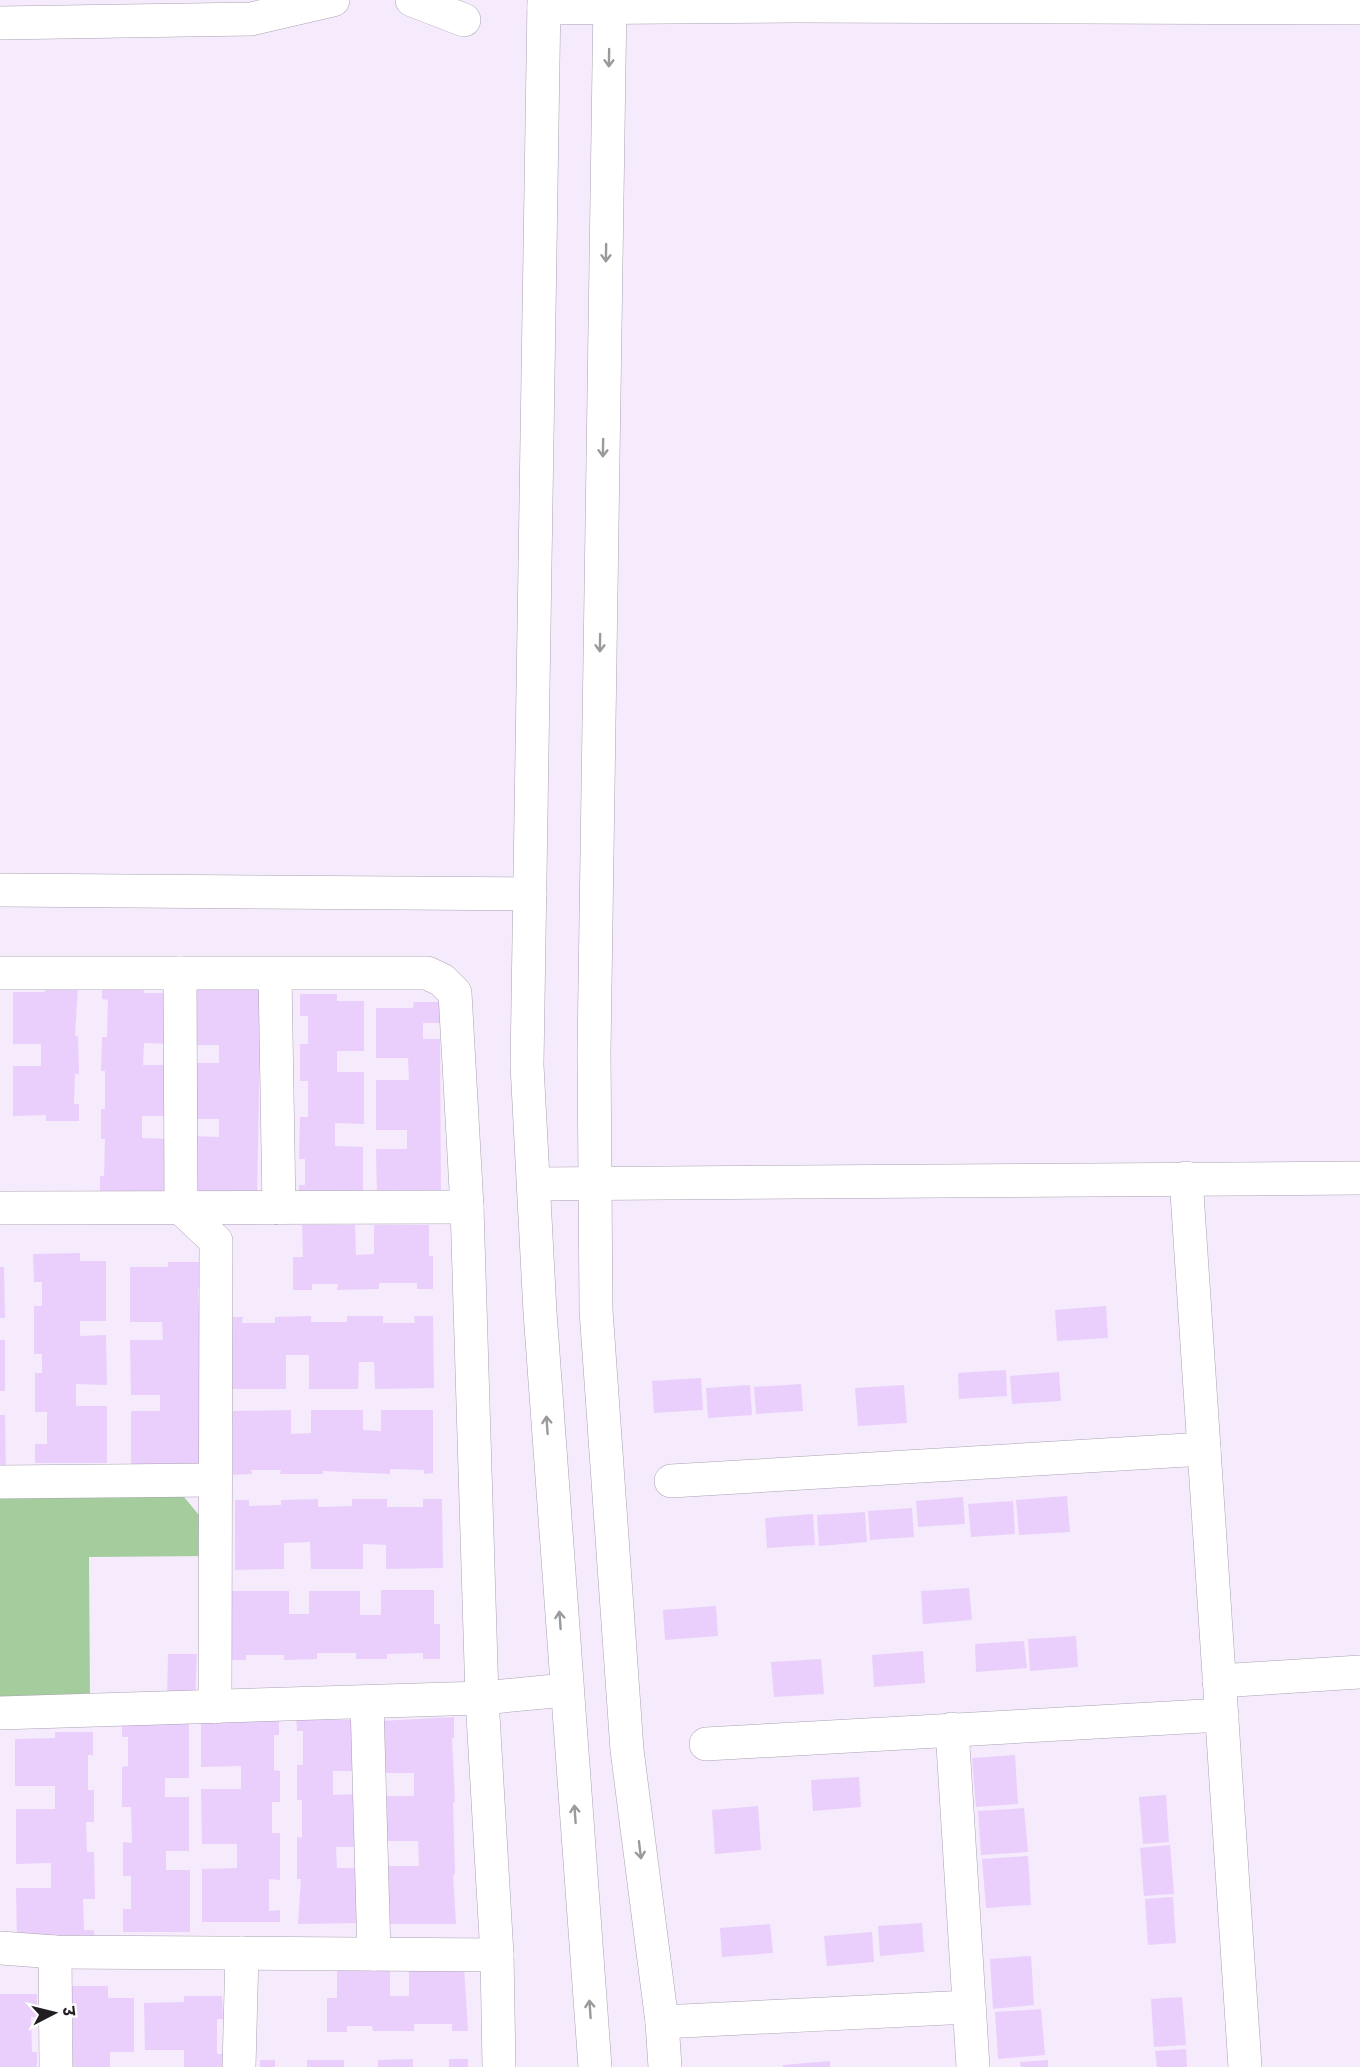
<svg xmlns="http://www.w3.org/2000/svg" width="1360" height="2067" viewBox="0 0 1360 2067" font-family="Poppins,'Noto Sans Devanagari',sans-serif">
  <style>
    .green { fill: #a4cc9d }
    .building { fill: #eacffd }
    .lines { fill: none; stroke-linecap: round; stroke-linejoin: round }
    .minor-casing { stroke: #aaa2b1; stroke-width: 34 }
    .minor { stroke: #fff; stroke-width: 33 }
    .oneway { stroke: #9b999c }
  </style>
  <rect width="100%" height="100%" fill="#f5ebfc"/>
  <!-- green -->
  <path class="green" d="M 0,1494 L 184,1497 L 208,1526 L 209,1556 L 89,1557 L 90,1703 L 0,1710 Z"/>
  <!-- building -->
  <g class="building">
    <path d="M 102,986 L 143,987 L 144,993 L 171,993 L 170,1044 L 144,1043 L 143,1065 L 170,1065 L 169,1116 L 142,1116 L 142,1138 L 169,1139 L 169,1192 L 100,1192 L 100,1176 L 104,1176 L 105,1139 L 101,1139 L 101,1109 L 105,1109 L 105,1071 L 101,1071 L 102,1037 L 107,1037 L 108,1000 L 102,999 Z"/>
    <path d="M 78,987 L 75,1036 L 78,1036 L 79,1074 L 75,1074 L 74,1104 L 79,1104 L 79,1121 L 46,1121 L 46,1115 L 13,1116 L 13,1066 L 41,1066 L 41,1044 L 13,1044 L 13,992 L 45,992 L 44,988 Z"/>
    <path d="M 193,987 L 261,989 L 257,1197 L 188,1195 L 190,1136 L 219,1137 L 219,1119 L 190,1119 L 192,1063 L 219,1063 L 219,1045 L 192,1045 Z"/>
    <path d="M 300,994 L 337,994 L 337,1001 L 364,1001 L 364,1051 L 337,1051 L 337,1072 L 364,1072 L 364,1124 L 335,1123 L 335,1146 L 363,1147 L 363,1200 L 299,1199 L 299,1185 L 305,1185 L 305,1159 L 299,1159 L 300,1117 L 308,1117 L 308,1081 L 300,1081 L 300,1044 L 308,1044 L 308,1016 L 300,1016 Z"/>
    <path d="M 414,1002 L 446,1002 L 446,1023 L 423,1023 L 423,1039 L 440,1039 L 441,1196 L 377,1197 L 376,1149 L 407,1149 L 407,1130 L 376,1130 L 376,1080 L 409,1080 L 408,1058 L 376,1058 L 376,1008 L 413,1008 Z"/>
    <path d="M 302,1225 L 355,1225 L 356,1255 L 374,1254 L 374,1225 L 429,1225 L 429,1256 L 433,1256 L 433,1289 L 417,1289 L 417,1283 L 379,1283 L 379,1289 L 337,1290 L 338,1284 L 312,1284 L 312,1290 L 293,1290 L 293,1257 L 303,1257 Z"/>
    <path d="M 80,1253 L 80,1261 L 106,1261 L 106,1321 L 80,1321 L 80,1336 L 106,1335 L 107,1385 L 76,1384 L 76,1406 L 107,1406 L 107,1463 L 35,1463 L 35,1444 L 47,1444 L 47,1412 L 35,1412 L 35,1373 L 42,1373 L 42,1354 L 34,1354 L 34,1306 L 42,1306 L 42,1282 L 34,1282 L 33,1254 Z"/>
    <path d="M 168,1262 L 205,1262 L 205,1288 L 198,1288 L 199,1314 L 205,1313 L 206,1471 L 131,1472 L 131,1411 L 160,1411 L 160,1395 L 131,1395 L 130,1340 L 163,1340 L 162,1322 L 130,1322 L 130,1267 L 168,1267 Z"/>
    <path d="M 0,1267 L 4,1267 L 5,1318 L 0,1318 Z"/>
    <path d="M 1106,1306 L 1108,1338 L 1057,1341 L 1055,1310 Z"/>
    <path d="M 311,1316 L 311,1322 L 347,1322 L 347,1316 L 383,1316 L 383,1323 L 415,1323 L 414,1316 L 433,1316 L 434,1388 L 375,1389 L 374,1362 L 359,1362 L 358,1389 L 309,1389 L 309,1355 L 286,1355 L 286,1389 L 230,1389 L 230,1317 L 243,1317 L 242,1323 L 275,1323 L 275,1317 Z"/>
    <rect x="0" y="1340" width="5" height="51"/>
    <path d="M 1006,1370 L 1007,1396 L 959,1399 L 958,1373 Z"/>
    <path d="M 1059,1372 L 1061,1401 L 1012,1404 L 1010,1376 Z"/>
    <path d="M 701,1378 L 703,1410 L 654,1413 L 652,1381 Z"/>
    <path d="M 801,1384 L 803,1411 L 756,1414 L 754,1387 Z"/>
    <path d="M 750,1385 L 752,1415 L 708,1418 L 706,1388 Z"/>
    <path d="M 904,1385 L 907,1423 L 858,1426 L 855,1388 Z"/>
    <path d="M 291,1410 L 291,1434 L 311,1433 L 311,1410 L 363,1410 L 363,1430 L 381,1431 L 381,1410 L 433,1410 L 433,1473 L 424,1474 L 424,1470 L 390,1469 L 390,1474 L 323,1471 L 323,1474 L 280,1474 L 281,1470 L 251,1470 L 252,1474 L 233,1475 L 233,1411 Z"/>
    <path d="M 0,1415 L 5,1415 L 6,1477 L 0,1477 Z"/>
    <path d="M 1067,1496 L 1070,1532 L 1019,1535 L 1016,1500 Z"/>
    <path d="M 963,1497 L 965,1524 L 918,1527 L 916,1501 Z"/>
    <path d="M 318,1499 L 318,1507 L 352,1506 L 352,1499 L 387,1499 L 387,1507 L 423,1507 L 423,1499 L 442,1499 L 443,1568 L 386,1569 L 386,1545 L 363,1544 L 363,1569 L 311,1569 L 310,1542 L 284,1543 L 284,1569 L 235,1570 L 235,1500 L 249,1500 L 249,1506 L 281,1505 L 281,1500 Z"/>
    <path d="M 1013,1501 L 1015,1534 L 971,1537 L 968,1504 Z"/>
    <path d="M 912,1508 L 914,1537 L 870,1540 L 868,1511 Z"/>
    <path d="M 865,1512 L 867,1542 L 819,1546 L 817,1515 Z"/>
    <path d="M 813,1514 L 815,1545 L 767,1548 L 765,1518 Z"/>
    <path d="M 969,1588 L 972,1620 L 923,1624 L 921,1591 Z"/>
    <path d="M 381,1590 L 434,1590 L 434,1624 L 440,1624 L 440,1659 L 423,1659 L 423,1653 L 387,1654 L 387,1659 L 356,1659 L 356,1653 L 317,1653 L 317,1659 L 284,1660 L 284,1655 L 246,1655 L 246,1660 L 227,1660 L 226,1591 L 289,1591 L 289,1614 L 309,1614 L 309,1591 L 360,1591 L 360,1615 L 381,1615 Z"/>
    <path d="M 716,1606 L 718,1636 L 665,1640 L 663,1610 Z"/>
    <path d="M 1076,1636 L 1078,1667 L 1030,1671 L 1028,1639 Z"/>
    <path d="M 1024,1641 L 1027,1668 L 976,1672 L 975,1644 Z"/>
    <path d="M 923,1651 L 925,1683 L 874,1687 L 872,1655 Z"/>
    <path d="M 168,1654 L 197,1654 L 195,1700 L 167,1699 Z"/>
    <path d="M 821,1659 L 824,1694 L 774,1697 L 771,1662 Z"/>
    <path d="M 122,1711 L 189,1723 L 189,1778 L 165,1778 L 165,1797 L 189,1797 L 189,1851 L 166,1851 L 166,1870 L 190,1870 L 190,1932 L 123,1932 L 123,1909 L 131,1909 L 131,1876 L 123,1876 L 123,1842 L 132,1843 L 131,1807 L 122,1807 L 122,1767 L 128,1766 L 128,1737 L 122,1737 Z"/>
    <path d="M 279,1712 L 279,1735 L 274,1735 L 274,1770 L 280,1771 L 280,1802 L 272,1802 L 272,1833 L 280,1833 L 280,1880 L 269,1879 L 269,1911 L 280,1910 L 280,1922 L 202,1922 L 202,1869 L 237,1868 L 237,1844 L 202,1844 L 201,1789 L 241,1789 L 241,1766 L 201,1767 L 201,1719 Z"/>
    <path d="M 331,1714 L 331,1720 L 360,1720 L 361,1771 L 333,1771 L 333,1795 L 361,1794 L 361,1847 L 336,1847 L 337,1868 L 361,1868 L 362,1923 L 298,1924 L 301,1879 L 297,1879 L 297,1837 L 302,1838 L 302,1800 L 297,1800 L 297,1765 L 303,1765 L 303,1731 L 297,1731 L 296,1715 Z"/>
    <path d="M 454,1717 L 454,1738 L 452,1738 L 455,1802 L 453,1803 L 455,1875 L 453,1875 L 456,1924 L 381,1924 L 381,1866 L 419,1866 L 418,1841 L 381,1841 L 380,1796 L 414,1796 L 414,1773 L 380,1773 L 380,1721 Z"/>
    <path d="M 55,1732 L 93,1732 L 93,1755 L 88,1755 L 88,1790 L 94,1790 L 94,1822 L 86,1822 L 87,1852 L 94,1852 L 95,1899 L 83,1899 L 84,1930 L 94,1930 L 95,1942 L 17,1942 L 16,1888 L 51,1888 L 51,1863 L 16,1864 L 16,1809 L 55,1809 L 55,1786 L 15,1786 L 15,1739 L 55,1738 Z"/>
    <path d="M 1015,1755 L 1018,1804 L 976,1807 L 972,1758 Z"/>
    <path d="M 859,1777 L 861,1807 L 813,1811 L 811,1780 Z"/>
    <path d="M 1166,1795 L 1169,1842 L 1143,1844 L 1139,1797 Z"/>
    <path d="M 758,1806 L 761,1850 L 715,1854 L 712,1810 Z"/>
    <path d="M 1024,1808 L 1028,1852 L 981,1855 L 978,1811 Z"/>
    <path d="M 1170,1845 L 1174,1894 L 1144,1896 L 1140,1848 Z"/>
    <path d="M 1028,1856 L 1031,1905 L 986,1908 L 982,1859 Z"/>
    <path d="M 1173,1897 L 1176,1943 L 1148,1945 L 1145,1899 Z"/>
    <path d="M 922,1923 L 924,1952 L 880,1956 L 878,1926 Z"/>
    <path d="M 770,1924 L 773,1953 L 722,1957 L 720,1928 Z"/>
    <path d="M 872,1932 L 874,1962 L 827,1966 L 824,1936 Z"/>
    <path d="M 1031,1956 L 1034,2005 L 993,2009 L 990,1959 Z"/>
    <path d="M 464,1966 L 468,2031 L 452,2031 L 452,2024 L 414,2024 L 414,2031 L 373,2031 L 372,2026 L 347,2026 L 347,2032 L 327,2032 L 327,1998 L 337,1998 L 337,1967 L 390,1967 L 390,1996 L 409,1996 L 409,1967 Z"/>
    <path d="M 66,1986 L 108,1986 L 108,1998 L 134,1998 L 134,2052 L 110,2052 L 110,2067 L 67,2067 L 67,2041 L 73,2041 L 73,2012 L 67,2011 Z"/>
    <path d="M 0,1994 L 37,1994 L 37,2017 L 31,2017 L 32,2052 L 37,2052 L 37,2067 L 0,2067 Z"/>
    <path d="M 184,1996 L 222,1996 L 223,2019 L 217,2019 L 217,2054 L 223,2054 L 223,2067 L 184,2067 L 184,2050 L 145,2050 L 144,2003 L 184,2002 Z"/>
    <path d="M 1182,1997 L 1186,2045 L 1154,2047 L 1151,1999 Z"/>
    <path d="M 1041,2009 L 1045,2055 L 998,2059 L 995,2012 Z"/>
    <path d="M 1186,2049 L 1187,2067 L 1157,2067 L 1155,2051 Z"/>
    <path d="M 413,2059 L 413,2067 L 378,2067 L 378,2060 Z"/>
    <rect x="449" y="2059" width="19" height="8"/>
    <rect x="260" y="2060" width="15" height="7"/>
    <rect x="307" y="2060" width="37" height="7"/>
    <path d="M 1048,2060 L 1048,2067 L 1021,2067 L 1020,2062 Z"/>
    <path d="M 830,2061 L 830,2067 L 783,2067 L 783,2065 Z"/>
  </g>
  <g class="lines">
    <!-- minor casing -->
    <g class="minor-casing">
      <g id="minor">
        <path d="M 412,0 L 464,20"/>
        <path d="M 544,0 L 527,1065 L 540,1312 L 595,2067"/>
        <path d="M 610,0 L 594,1052 L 596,1310 L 627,1750 L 662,2022 L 665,2067"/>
        <path d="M 544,8 L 796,6 L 1360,8"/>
        <path d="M 0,23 L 251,19 L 333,0"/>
        <path d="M 0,890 L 530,894"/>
        <path d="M 0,973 L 427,973 L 442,980 L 455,993 L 467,1207 L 482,1698 L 497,1955 L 499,2067"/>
        <path d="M 180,973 L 181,1208 L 216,1241 L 215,1707"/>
        <path d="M 275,974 L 279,1208"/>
        <path d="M 1186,1178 L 1245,2067"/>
        <path d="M 534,1184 L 1360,1178"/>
        <path d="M 0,1208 L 467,1207"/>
        <path d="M 671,1481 L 1204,1449"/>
        <path d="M 0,1482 L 213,1480"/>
        <path d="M 1219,1681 L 1360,1672"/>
        <path d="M 367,1702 L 374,1954"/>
        <path d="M 0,1713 L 482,1698 L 565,1690"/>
        <path d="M 952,1729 L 973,2067"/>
        <path d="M 706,1744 L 1222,1715"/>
        <path d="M 0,1948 L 55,1952 L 497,1955"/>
        <path d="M 55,1952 L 56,2067"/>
        <path d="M 662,2022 L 969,2007"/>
        <path d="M 239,2067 L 242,1953"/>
      </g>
    </g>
    <!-- minor -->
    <use href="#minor" class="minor"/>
  </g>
  <!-- one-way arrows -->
  <defs><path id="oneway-shaft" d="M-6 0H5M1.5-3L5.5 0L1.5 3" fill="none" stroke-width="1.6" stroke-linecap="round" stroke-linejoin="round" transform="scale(1.5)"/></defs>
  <g class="oneway">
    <use href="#oneway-shaft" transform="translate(609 58) rotate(91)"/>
    <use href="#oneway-shaft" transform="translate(606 253) rotate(91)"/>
    <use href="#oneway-shaft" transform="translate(603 448) rotate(91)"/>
    <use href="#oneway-shaft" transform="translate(600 643) rotate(91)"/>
    <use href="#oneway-shaft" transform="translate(547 1425) rotate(-94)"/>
    <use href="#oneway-shaft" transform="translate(560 1620) rotate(-94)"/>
    <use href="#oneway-shaft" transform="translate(575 1814) rotate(-94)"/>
    <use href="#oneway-shaft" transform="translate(640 1850) rotate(83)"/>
    <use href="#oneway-shaft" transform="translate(590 2009) rotate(-94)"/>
  </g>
  <!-- north arrow -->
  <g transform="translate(54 2013) rotate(83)" stroke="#fdfdfd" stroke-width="4.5" paint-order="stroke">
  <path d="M0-4.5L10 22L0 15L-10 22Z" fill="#201d23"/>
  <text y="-9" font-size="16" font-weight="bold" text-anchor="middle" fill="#201d23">उ</text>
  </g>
</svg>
